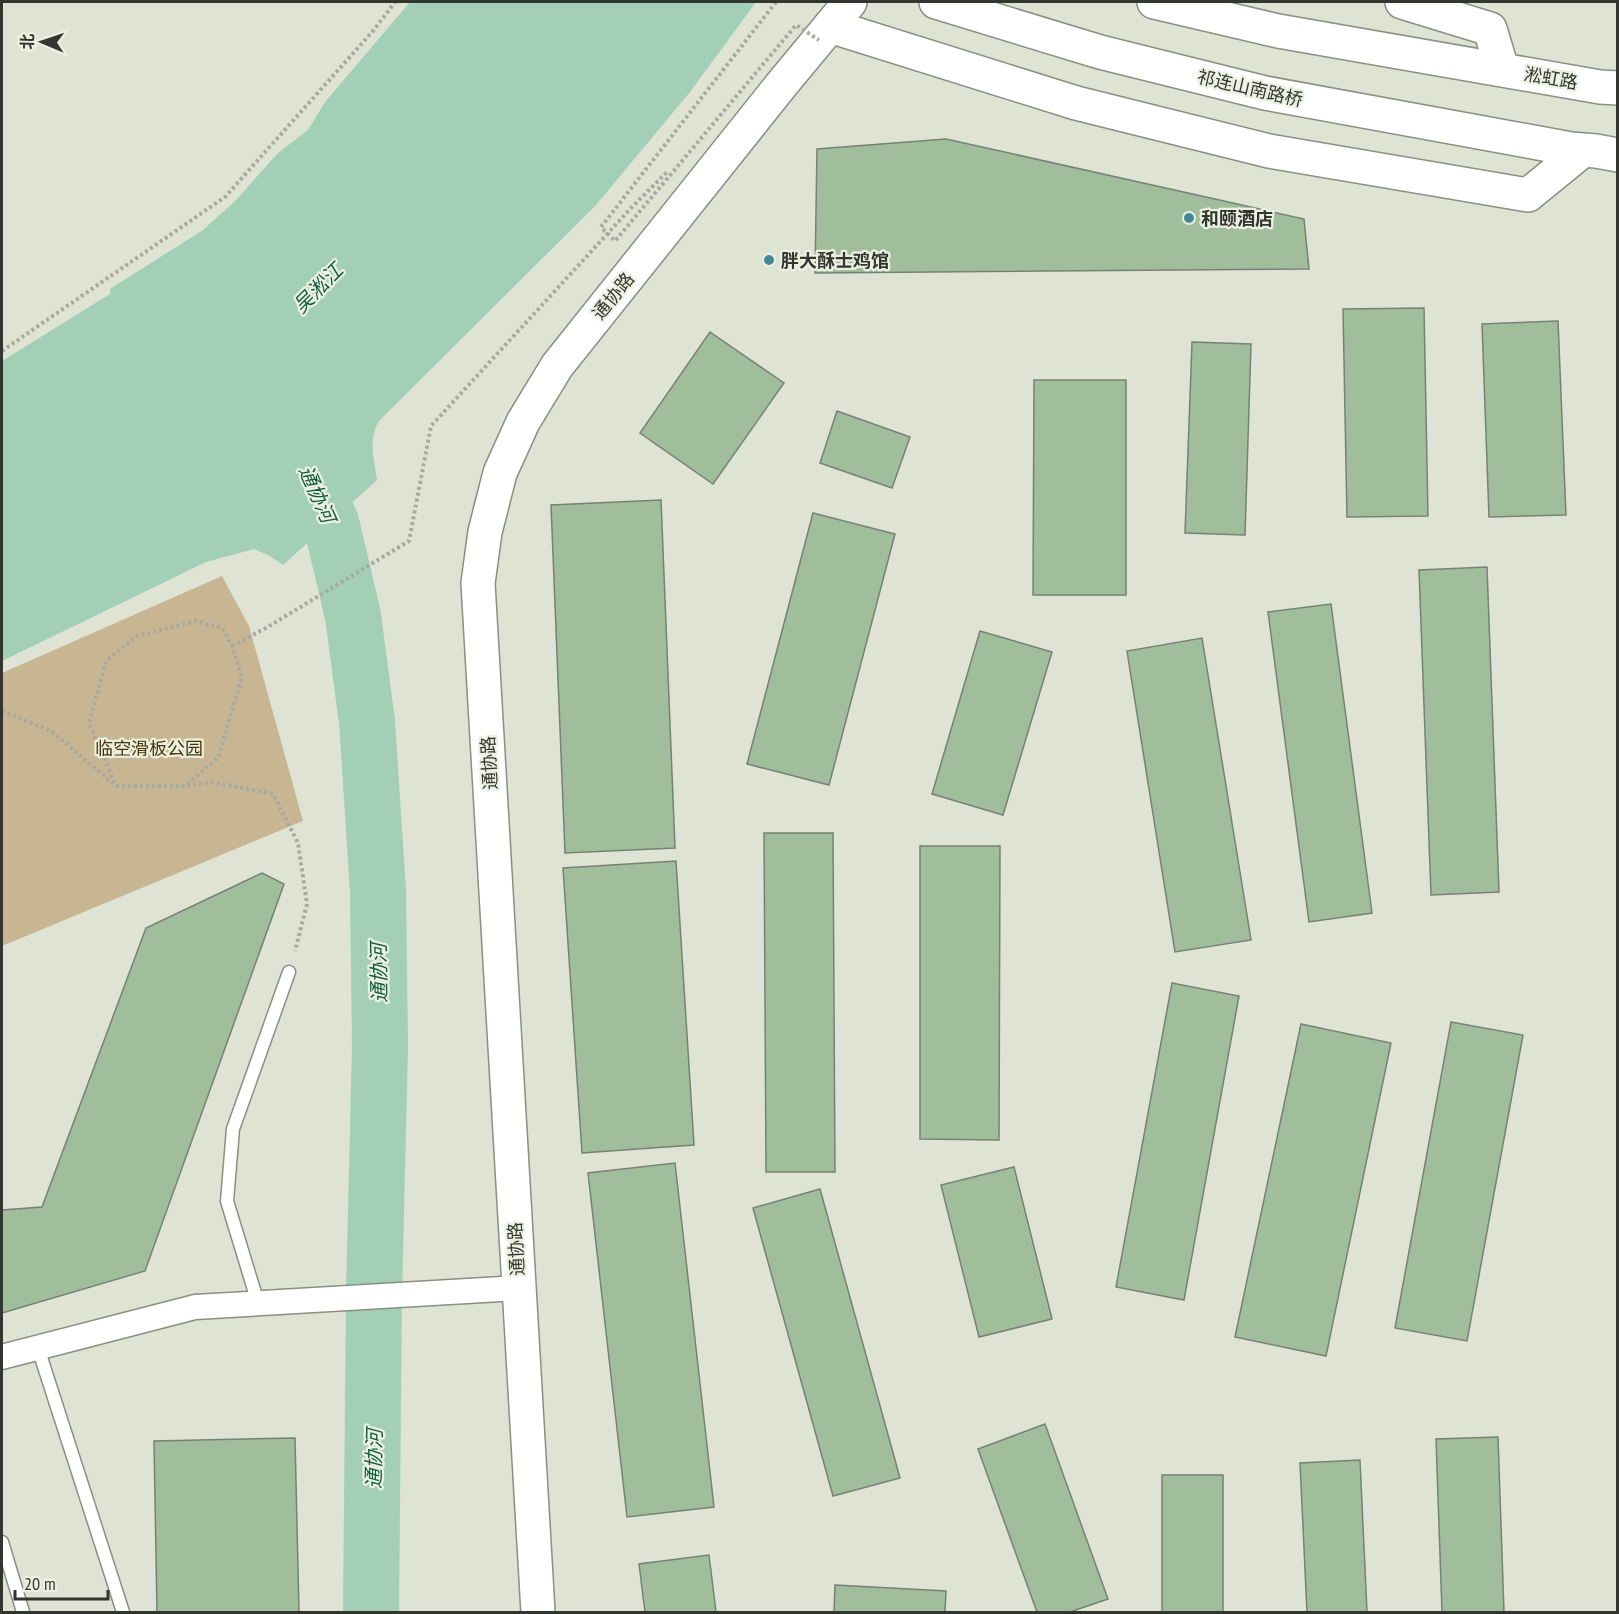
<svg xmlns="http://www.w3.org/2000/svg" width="1619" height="1614" viewBox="0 0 1619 1614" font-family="'PT Sans Narrow','Noto Sans SC',sans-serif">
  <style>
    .green { fill: #c8b693 }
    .water { fill: #a3cfb6 }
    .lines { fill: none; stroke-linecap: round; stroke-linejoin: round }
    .river { stroke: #a3cfb6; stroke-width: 56 }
    .building { fill: #a0be9b; stroke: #788176; stroke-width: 1.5 }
    .lane-casing { stroke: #8b8f82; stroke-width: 15 }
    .street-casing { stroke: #8b8f82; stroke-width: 27 }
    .secondary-casing { stroke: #8b8f82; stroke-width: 36 }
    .primary-casing { stroke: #8b8f82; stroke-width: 36 }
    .path { stroke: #a7ab9f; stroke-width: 4; stroke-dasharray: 3 3; stroke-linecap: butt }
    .lane { stroke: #fff; stroke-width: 12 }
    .street { stroke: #fff; stroke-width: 24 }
    .secondary { stroke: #fff; stroke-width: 33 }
    .primary { stroke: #fff; stroke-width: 33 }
    .path-bridge { stroke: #a7ab9f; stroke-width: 4; stroke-dasharray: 3 3; stroke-linecap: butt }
    .poi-dot { fill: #458798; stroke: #ebf0e1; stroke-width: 2 }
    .labels { text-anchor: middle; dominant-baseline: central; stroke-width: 4.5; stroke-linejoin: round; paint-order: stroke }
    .street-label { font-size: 18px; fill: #33352f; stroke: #ebf0e1 }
    .poi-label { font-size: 18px; font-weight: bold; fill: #33352f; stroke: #ebf0e1; text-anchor: start }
    .park-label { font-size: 18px; fill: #483300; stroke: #ebf0e1 }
    .water-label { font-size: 20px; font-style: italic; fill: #115d3e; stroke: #ebf0e1 }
  </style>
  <rect width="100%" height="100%" fill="#dee3d4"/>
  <!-- green -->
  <path class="green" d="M 222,576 L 249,626 L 303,821 L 2,946 L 2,673 Z"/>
  <!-- water -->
  <path class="water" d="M 410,2 L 756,2 L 690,92 L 596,205 L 379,421 C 368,440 374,459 377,480 L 283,565 L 268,555 L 254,549 L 206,562 L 2,661 L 2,361 L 110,294 L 110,289 L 203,230 L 236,200 L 278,153 L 308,130 L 325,102 Z"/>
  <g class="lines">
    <!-- river -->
    <path class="river" d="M 298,453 L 331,522 L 353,616 L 367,722 L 378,891 L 380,1047 L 374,1294 L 371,1612"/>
  </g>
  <!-- building -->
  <g class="building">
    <path d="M 946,139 L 1304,219 L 1309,269 L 815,273 L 817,149 Z"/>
    <path d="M 1424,308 L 1428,516 L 1347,517 L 1343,309 Z"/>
    <path d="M 1558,321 L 1566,515 L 1489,517 L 1482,324 Z"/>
    <path d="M 710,332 L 784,383 L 713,484 L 640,433 Z"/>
    <path d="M 1192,342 L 1251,344 L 1245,535 L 1185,533 Z"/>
    <path d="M 1034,380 L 1126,380 L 1126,595 L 1033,595 Z"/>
    <path d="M 837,411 L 910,437 L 892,488 L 820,463 Z"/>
    <path d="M 661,500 L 675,848 L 565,853 L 551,505 Z"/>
    <path d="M 813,513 L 895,534 L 829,785 L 747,764 Z"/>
    <path d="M 1487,567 L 1499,892 L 1431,895 L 1419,570 Z"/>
    <path d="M 1331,604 L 1372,913 L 1309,922 L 1268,612 Z"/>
    <path d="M 980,631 L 1052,652 L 1003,815 L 932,794 Z"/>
    <path d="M 1202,638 L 1251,940 L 1175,952 L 1127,651 Z"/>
    <path d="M 764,833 L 833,833 L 835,1172 L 766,1172 Z"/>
    <path d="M 920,846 L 1000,846 L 999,1140 L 920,1139 Z"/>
    <path d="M 676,861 L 694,1145 L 582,1153 L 563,868 Z"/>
    <path d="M 262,873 L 284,884 L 145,1271 L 2,1313 L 2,1210 L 42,1207 L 146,928 Z"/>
    <path d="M 1172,983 L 1239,996 L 1184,1300 L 1116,1287 Z"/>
    <path d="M 1451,1022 L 1523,1035 L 1467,1341 L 1395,1328 Z"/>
    <path d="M 1301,1024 L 1391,1043 L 1326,1356 L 1235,1337 Z"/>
    <path d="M 675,1163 L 714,1507 L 627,1517 L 588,1173 Z"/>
    <path d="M 1014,1167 L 1052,1319 L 979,1337 L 941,1185 Z"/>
    <path d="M 820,1189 L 900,1478 L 833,1496 L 753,1208 Z"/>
    <path d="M 1045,1424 L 1108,1599 L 1070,1612 L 1037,1612 L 978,1449 Z"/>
    <path d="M 1498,1437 L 1504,1612 L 1442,1612 L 1436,1439 Z"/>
    <path d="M 295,1438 L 299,1612 L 157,1612 L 154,1441 Z"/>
    <path d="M 1360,1460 L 1367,1612 L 1307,1612 L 1300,1463 Z"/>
    <rect x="1162" y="1475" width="61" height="137"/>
    <path d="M 709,1555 L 716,1612 L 645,1612 L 639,1564 Z"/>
    <path d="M 835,1585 L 946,1591 L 945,1612 L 834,1612 Z"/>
  </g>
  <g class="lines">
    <!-- lane casing -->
    <g class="lane-casing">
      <g id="lane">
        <path d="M 258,1303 L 227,1201 L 233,1129 L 289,972"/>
        <path d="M 38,1348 L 123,1612"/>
        <path d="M 2,1542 L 23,1612"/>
      </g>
    </g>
    <!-- street casing -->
    <g class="street-casing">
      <path id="street" d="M 2,1357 L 195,1307 L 518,1288"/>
    </g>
    <!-- secondary casing -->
    <g class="secondary-casing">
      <g id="secondary">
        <path d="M 1402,2 L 1490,29 L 1502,69"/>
        <path d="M 830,26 L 1076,103 L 1269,151 L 1528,195 L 1582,151"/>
        <path d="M 538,1612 L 478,583 L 485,532 L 500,473 L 523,422 L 557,366 L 782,84 L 850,2"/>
      </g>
    </g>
    <!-- primary casing -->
    <g class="primary-casing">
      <g id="primary">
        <path d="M 936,2 L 1100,52 L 1265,93 L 1571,149 L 1596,151 L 1618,155"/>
        <path d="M 1154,2 L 1278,31 L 1600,87 L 1618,88"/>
      </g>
    </g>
    <!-- path -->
    <g class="path">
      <path d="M 2,351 L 225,197 L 373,31 L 395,2"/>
      <path d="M 232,646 L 266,628 L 409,541 L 431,426 L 632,207 L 667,172"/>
      <path d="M 2,711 L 51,731 L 116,786 L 185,786 L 218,758 L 242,677 L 232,646 L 222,628 L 196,621 L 137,636 L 106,661 L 89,723 L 116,786"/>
      <path d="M 187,785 L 211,782 L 273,794 L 298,843 L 307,904 L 295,951"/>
    </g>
    <!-- lane -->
    <use href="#lane" class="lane"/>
    <!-- street -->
    <use href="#street" class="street"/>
    <!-- secondary -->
    <use href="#secondary" class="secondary"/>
    <!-- primary -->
    <use href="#primary" class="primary"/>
    <!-- path-bridge -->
    <path class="path-bridge" d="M 776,2 L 601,227 L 615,241 L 796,25 L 819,40"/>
  </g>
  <!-- markers -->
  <g class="poi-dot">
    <circle cx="1189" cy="218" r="6"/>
    <circle cx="769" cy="260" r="6"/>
  </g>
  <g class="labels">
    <!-- street labels -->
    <g class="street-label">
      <text transform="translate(1551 78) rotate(10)">淞虹路</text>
      <text transform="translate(1250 88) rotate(13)">祁连山南路桥</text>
      <text transform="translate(613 296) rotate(-51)">通协路</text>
      <text transform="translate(489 763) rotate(-93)">通协路</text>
      <text transform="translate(516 1249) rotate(-93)">通协路</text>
    </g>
    <!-- poi labels -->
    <g class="poi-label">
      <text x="1201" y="218">和颐酒店</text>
      <text x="781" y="260">胖大酥士鸡馆</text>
    </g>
    <!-- park labels -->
    <g class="park-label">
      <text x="149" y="748">临空滑板公园</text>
    </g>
    <!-- water labels -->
    <g class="water-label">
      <text transform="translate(318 288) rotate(-45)">吴淞江</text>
      <text transform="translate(317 494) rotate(66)">通协河</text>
      <text transform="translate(379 973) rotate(-91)">通协河</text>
      <text transform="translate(374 1459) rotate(-89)">通协河</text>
    </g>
  </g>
  <!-- border -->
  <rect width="1619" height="1614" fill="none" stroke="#33352f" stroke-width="6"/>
  <!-- north arrow -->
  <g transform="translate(42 42) rotate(272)" stroke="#ebf0e1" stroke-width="4.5" paint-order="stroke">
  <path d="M0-4.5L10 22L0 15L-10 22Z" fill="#33352f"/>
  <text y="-9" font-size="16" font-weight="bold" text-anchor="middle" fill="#33352f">北</text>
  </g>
  <!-- scale -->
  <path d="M15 1590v9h93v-9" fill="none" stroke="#33352f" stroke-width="3"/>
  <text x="24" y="1590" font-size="18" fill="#33352f" stroke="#ebf0e1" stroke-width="4.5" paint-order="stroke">20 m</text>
</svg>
